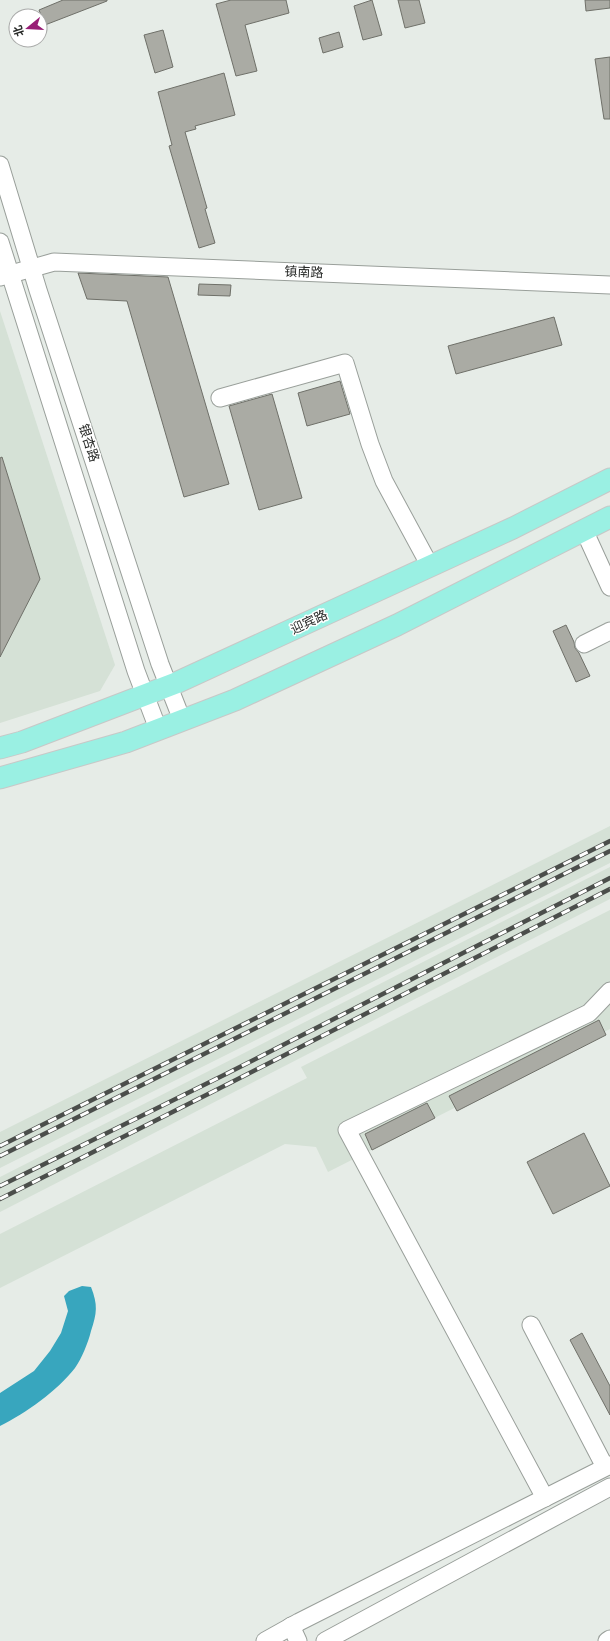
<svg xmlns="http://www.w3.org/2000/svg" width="610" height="1641" viewBox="0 0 610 1641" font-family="Karla,'Noto Sans SC',sans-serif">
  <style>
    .built { fill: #d5e1d6 }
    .water { fill: #38a6be }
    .building { fill: #aaaba4; stroke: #6f7069 }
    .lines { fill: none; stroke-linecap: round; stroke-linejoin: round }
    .minor-casing { stroke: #999f9a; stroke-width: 19 }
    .major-casing { stroke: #c7c8c7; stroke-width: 23 }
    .minor { stroke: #fff; stroke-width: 17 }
    .major { stroke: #9af0e3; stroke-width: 21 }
    .rail-casing { stroke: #4b4e4b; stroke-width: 4.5 }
    .rail { stroke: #fff; stroke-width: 3; stroke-dasharray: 9; stroke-linecap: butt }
    .labels { text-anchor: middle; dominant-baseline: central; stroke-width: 3; stroke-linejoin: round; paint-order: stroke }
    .street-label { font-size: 13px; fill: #282a28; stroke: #fff }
  </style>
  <rect width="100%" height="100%" fill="#e6ece7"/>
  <!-- built -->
  <g class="built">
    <path d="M 0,311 L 115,665 L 100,691 L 0,723 Z"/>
    <path d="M 610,826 L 610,863 L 0,1168 L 0,1132 Z"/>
    <path d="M 610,867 L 610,899 L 0,1212 L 0,1177 Z"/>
    <path d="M 610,910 L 610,1029 L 328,1172 L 316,1147 L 285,1144 L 0,1288 L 0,1234 L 307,1078 L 301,1067 Z"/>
  </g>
  <!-- water -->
  <path class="water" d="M 82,1286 L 91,1287 C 98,1305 97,1313 91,1331 C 88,1343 82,1358 75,1368 C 57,1391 26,1413 0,1426 L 0,1393 L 34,1371 L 50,1351 L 61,1333 L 68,1311 L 64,1296 L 69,1291 Z"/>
  <!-- building -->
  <g class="building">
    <path d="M 63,0 L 107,0 L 107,1 L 45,25 L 39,10 Z"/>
    <path d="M 231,0 L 286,0 L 289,13 L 245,25 L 257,71 L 236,76 L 216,4 Z"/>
    <path d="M 372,0 L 382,35 L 363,40 L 354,6 Z"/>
    <path d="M 398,0 L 419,0 L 425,23 L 405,28 Z"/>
    <path d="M 585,0 L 610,0 L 610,8 L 586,11 Z"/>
    <path d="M 163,30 L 173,67 L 155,73 L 144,35 Z"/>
    <path d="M 339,32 L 343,47 L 323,53 L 319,38 Z"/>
    <path d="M 610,57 L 610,119 L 604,119 L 595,59 Z"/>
    <path d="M 224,73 L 235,115 L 195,126 L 196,129 L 185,132 L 207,208 L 205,209 L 215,243 L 199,248 L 169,146 L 172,145 L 158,92 Z"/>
    <path d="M 78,273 L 168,277 L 229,484 L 184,497 L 127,301 L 87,299 Z"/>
    <path d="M 199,284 L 231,285 L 230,296 L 198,295 Z"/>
    <path d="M 554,317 L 562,345 L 456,374 L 448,346 Z"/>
    <path d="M 340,381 L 350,414 L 307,426 L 298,393 Z"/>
    <path d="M 272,394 L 302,498 L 259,510 L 229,406 Z"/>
    <path d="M 2,457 L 40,579 L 0,657 L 0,458 Z"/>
    <path d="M 566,625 L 574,642 L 575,648 L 579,653 L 590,676 L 576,682 L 553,631 Z"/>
    <path d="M 599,1020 L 606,1035 L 457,1111 L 449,1096 Z"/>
    <path d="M 427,1103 L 435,1118 L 372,1150 L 365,1134 Z"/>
    <path d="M 584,1133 L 610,1186 L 553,1214 L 527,1162 Z"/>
    <path d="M 582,1333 L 610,1386 L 610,1415 L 570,1340 Z"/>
  </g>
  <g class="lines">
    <!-- minor casing -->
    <g class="minor-casing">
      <g id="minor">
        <path d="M 0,165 L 38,290 L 160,664 L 182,720"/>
        <path d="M 0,242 L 136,671 L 158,729"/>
        <path d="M 0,277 L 54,262 L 610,285"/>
        <path d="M 220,398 L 345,363 L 370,444 L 384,481 L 430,566"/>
        <path d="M 584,530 L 610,587"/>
        <path d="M 584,644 L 610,631"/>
        <path d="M 531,1325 L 605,1467"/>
        <path d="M 545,1498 L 347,1130 L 589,1013 L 610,991"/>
        <path d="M 291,1626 L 298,1641"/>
        <path d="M 265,1641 L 299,1622 L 610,1465"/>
        <path d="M 325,1641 L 610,1487"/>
        <path d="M 607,1641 L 610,1639"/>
      </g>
    </g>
    <!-- major casing -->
    <g class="major-casing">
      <g id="major">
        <path d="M 0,748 L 22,742 L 176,683 L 513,528 L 610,479"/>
        <path d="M 0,778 L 126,742 L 235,700 L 397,625 L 610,517"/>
      </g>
    </g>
    <!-- minor -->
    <use href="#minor" class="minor"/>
    <!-- major -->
    <use href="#major" class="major"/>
    <!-- rail casing -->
    <g class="rail-casing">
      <g id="rail">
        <path d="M 0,1146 L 610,841"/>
        <path d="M 0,1156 L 610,851"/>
        <path d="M 0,1186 L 226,1074 L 610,878"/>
        <path d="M 0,1199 L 230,1083 L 610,889"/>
      </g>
    </g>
    <!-- rail -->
    <use href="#rail" class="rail"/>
  </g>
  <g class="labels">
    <!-- street labels -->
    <g class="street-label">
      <text transform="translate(304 272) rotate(2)">镇南路</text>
      <text transform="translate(89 443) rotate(72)">银杏路</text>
      <text transform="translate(309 622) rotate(-25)">迎宾路</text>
    </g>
  </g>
  <!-- north arrow -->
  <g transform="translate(28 28) rotate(252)"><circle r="19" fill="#ffffff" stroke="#a9aaa9"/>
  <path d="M0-3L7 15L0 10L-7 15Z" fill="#981d76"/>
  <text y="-6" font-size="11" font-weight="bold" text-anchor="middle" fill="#282a28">北</text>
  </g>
</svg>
